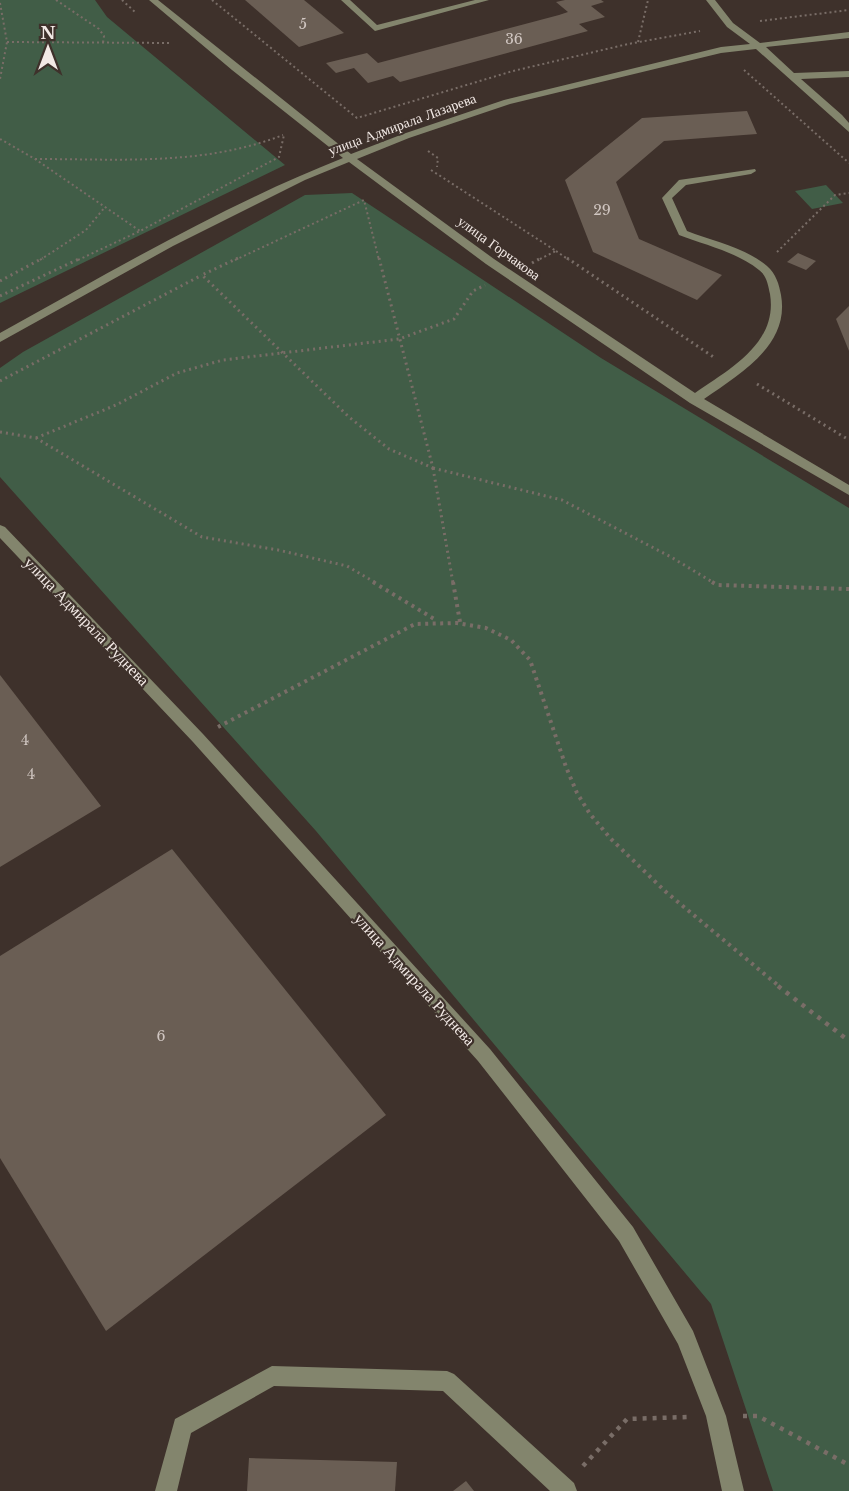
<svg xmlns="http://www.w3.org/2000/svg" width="849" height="1491" viewBox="0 0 849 1491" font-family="'Libre Baskerville',serif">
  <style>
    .green { fill: #415d47 }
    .building { fill: #6a5e54 }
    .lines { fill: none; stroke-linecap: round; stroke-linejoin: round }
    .path-far3 { stroke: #796d67; stroke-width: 2; stroke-dasharray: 2 3; stroke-linecap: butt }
    .path-far2 { stroke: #796d67; stroke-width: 3; stroke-dasharray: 2 4; stroke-linecap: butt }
    .path-far1 { stroke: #796d67; stroke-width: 4; stroke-dasharray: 3 4.5; stroke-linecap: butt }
    .path { stroke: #796d67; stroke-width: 4.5; stroke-dasharray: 4 6; stroke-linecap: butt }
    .minor { fill: #83856d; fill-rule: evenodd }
    .labels { text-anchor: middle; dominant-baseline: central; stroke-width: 4.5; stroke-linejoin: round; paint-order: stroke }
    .number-label { font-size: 14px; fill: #d0c6c1 }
    .far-street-label { font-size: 14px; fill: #f2e9e5; stroke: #3e312b }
    .street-label { font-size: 16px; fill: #f2e9e5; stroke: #3e312b }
  </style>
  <rect width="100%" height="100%" fill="#3e312b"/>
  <!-- green -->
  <g class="green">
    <path d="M 0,0 L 95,0 L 107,17 L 285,165 L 0,303 Z"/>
    <path d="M 826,185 L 843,203 L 812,209 L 795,191 Z"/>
    <path d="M 352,193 L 601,358 L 849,508 L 849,1491 L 773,1491 L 711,1304 L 316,831 L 0,477 L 0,368 L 23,352 L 305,195 Z"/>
  </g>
  <!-- building -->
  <g class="building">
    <path d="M 245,0 L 304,0 L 344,33 L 299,47 Z"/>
    <path d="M 565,0 L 601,0 L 604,2 L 591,6 L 605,17 L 579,24 L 588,31 L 400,82 L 393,76 L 368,83 L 354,68 L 336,73 L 326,63 L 367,53 L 378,63 L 559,15 L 568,12 L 556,2 Z"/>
    <path d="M 747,111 L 757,134 L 664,141 L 616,182 L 639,239 L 722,275 L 697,300 L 593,252 L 565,180 L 642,118 Z"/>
    <path d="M 798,253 L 816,261 L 806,270 L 787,262 Z"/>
    <path d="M 849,306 L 849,351 L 836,319 Z"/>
    <path d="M 0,675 L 101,806 L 0,867 Z"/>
    <path d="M 172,849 L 386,1115 L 106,1331 L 0,1158 L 0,956 Z"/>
    <path d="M 249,1458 L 397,1462 L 395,1491 L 247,1491 Z"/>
    <path d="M 466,1481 L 474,1491 L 453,1491 Z"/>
  </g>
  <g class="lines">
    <!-- path-far3 -->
    <g class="path-far3">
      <path d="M 56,0 L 99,29 L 104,36 L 103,43"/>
      <path d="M 122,0 L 135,12"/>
      <path d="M 212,0 L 357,118 L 513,71 L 628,44 L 700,31"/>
      <path d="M 0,3 L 7,42 L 0,79"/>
      <path d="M 760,21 L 849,10"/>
      <path d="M 7,42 L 171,43"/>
      <path d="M 638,42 L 648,0"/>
      <path d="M 744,70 L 849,163"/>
      <path d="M 0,139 L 35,159 L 140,231"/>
      <path d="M 428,151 L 438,158 L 437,167"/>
      <path d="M 35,159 C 119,159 204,166 283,135"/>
      <path d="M 431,170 L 556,251 L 538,260"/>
      <path d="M 556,251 L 569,260"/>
      <path d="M 777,252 L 835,195 L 849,193"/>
      <path d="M 40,260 L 86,230 L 105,207"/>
      <path d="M 78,260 L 140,231 L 279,157 L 284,135"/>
      <path d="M 235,260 L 364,200 L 379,260"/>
    </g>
    <!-- path-far2 -->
    <g class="path-far2">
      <path d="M 238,258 L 202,275 L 349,417 L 389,449 L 433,468"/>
      <path d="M 379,258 L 433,468"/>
      <path d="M 567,258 L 715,358"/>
      <path d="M 532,263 L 541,258"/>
      <path d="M 0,281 L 43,258"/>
      <path d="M 0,296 L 81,258"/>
      <path d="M 0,381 L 202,275"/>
      <path d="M 757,384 L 849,440"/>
      <path d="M 0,432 L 36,438 L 202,537 L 278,550 L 347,566 L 376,583"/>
      <path d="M 36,438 L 116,405 L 177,373 L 223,360 L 399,339 L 454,319 L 473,291 L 485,285"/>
      <path d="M 433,468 L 562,500 L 671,557 L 714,583"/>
      <path d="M 433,468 L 453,583"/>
    </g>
    <!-- path-far1 -->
    <g class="path-far1">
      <path d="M 373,582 L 436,620"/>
      <path d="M 453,582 L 460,622"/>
      <path d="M 712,582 L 717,585 L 849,589"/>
      <path d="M 218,727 L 415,624 L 457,623 L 486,628 L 511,640 L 530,660 L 566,767 L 577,793 L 590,814 L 611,839 L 666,892 L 780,987"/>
    </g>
    <!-- path -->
    <g class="path">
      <path d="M 778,986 L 849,1041"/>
      <path d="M 743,1416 L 758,1416 L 849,1465"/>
      <path d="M 583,1466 L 627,1419 L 687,1417"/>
    </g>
    <!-- minor -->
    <g class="minor">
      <path d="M 149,0 L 158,0 L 351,154 L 403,134 L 504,100 L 721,47 L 750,44 L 727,27 L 706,0 L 715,0 L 733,23 L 760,43 L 849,32 L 849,38 L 766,47 L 794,73 L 849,71 L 849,77 L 801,79 L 842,115 L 849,123 L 849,132 L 756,49 L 721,53 L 510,104 L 409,138 L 357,159 L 494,259 L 695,393 C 730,369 778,343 770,294 C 768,285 767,276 759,270 C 737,252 705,245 679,235 L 662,198 L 679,180 L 755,169 L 756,171 L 751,174 L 686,185 L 672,198 L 687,231 C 713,241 746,248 767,266 C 776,274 779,284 781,295 C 790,345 740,374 704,399 L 849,485 L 849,495 L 690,403 L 486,264 L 349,162 L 305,180 L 173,246 L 0,342 L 0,333 C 112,271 224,205 343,158 L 232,70 Z"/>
      <path d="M 341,0 L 350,0 L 377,25 L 475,0 L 489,0 L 375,31 Z"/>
      <path d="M 0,525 L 5,527 L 203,734 L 490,1049 L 633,1227 L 693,1331 L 726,1416 L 744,1491 L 722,1491 L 706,1416 L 678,1344 L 619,1241 L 478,1061 L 193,742 L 0,538 Z"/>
      <path d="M 272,1366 L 447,1371 L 454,1374 L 574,1483 L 577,1491 L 550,1491 L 443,1391 L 274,1386 L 191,1433 L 177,1491 L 155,1491 L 175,1419 Z"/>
    </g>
  </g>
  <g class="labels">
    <!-- number labels -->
    <g class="number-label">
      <text x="303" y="24">5</text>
      <text x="514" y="39">36</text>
      <text x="602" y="210">29</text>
      <text x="25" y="740">4</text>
      <text x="31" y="774">4</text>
      <text x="161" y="1036">6</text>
    </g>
    <!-- far-street labels -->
    <g class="far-street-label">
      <text transform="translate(402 124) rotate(-20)">улица Адмирала Лазарева</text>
      <text transform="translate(499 248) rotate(36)">улица Горчакова</text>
    </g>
    <!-- street labels -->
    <g class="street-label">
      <text transform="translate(87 621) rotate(46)">улица Адмирала Руднева</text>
      <text transform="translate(415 979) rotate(48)">улица Адмирала Руднева</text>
    </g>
  </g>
  <!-- north arrow -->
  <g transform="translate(48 48)" stroke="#3e312b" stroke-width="4.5" paint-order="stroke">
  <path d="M0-4.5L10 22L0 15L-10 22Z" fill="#f2e9e5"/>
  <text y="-9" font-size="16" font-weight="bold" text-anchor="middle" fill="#f2e9e5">N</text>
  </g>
</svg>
